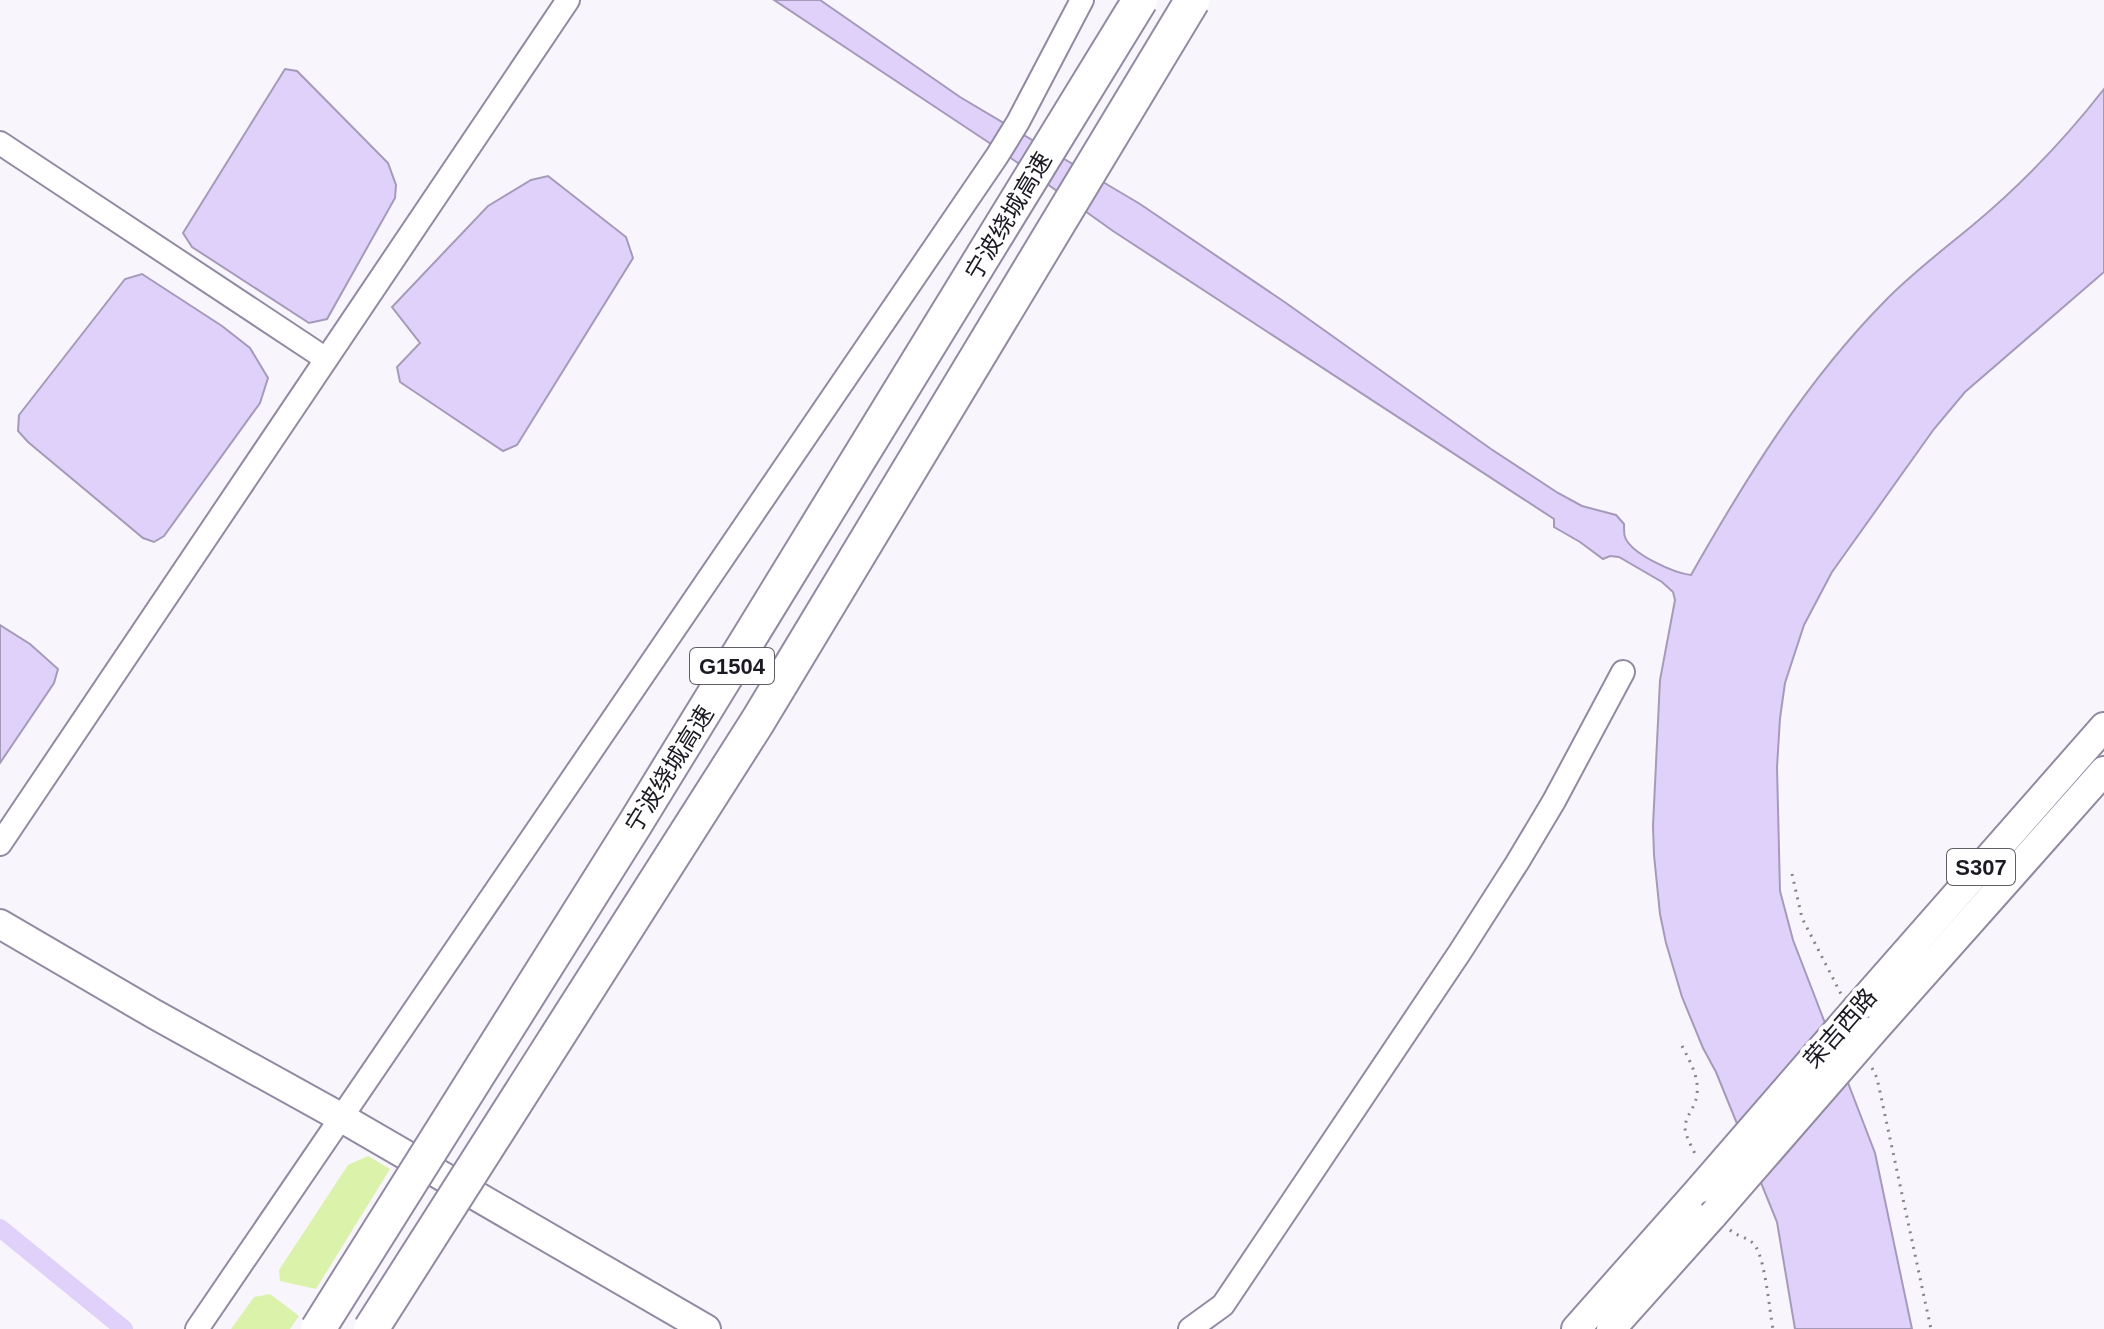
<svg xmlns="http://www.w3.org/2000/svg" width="2104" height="1329" viewBox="0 0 2104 1329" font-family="Helvetica,'Noto Sans SC',sans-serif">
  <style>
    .green { fill: #dbf2aa }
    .water { fill: #e0d1fb; stroke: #a59aba; stroke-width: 2 }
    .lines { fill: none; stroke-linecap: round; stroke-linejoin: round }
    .canal { stroke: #e0d1fb; stroke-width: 18 }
    .minor-casing { stroke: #928aa2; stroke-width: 26 }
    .major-casing { stroke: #928aa2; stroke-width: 32 }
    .path { stroke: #86838b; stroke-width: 3; stroke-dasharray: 2 6; stroke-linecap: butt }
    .minor { stroke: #fff; stroke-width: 22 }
    .major { stroke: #fff; stroke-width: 28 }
    .major-bridge-casing { stroke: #928aa2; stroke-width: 32; stroke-linecap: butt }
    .highway-bridge-casing { stroke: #928aa2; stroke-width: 38; stroke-linecap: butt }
    .major-bridge { stroke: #fff; stroke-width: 28 }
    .highway-bridge { stroke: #fff; stroke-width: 34 }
    .labels { text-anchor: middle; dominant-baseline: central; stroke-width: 8; stroke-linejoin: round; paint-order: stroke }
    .shield { fill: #fff; stroke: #605e64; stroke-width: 2 }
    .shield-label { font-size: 22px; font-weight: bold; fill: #1c1922 }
    .street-label { font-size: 24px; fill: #1c1922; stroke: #fff }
  </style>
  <rect width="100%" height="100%" fill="#f8f6fc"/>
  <!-- green -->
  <g class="green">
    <path d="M 368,1156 L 390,1169 L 316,1289 L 280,1281 L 279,1270 L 348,1165 Z"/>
    <path d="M 270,1294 L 299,1316 L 290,1329 L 231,1329 L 254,1297 Z"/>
  </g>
  <!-- water -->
  <g class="water">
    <path d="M 774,0 L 820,0 L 960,97 L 1140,204 L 1286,303 L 1491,449 L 1558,493 L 1582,506 L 1616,515 L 1624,524 C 1624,526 1624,535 1625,537 C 1631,554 1674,573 1691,575 C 1746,478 1806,381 1885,301 C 1912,273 1943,250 1973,225 C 2021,185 2065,139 2104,89 L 2104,272 L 1965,392 L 1934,429 L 1832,572 L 1804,625 L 1785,683 L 1780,718 L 1777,767 L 1780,891 L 1793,940 L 1875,1153 L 1912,1329 L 1795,1329 L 1777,1222 L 1716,1072 L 1703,1048 L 1682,997 L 1666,943 L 1660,914 L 1654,855 L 1653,826 L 1660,680 L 1675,600 L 1673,592 L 1662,582 L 1619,557 L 1610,556 L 1603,559 L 1580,542 L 1554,527 L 1554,519 L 1113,231 L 994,146 Z"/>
    <path d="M 285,69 L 297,71 L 388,163 L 396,185 L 395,198 L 327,319 L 309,323 L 192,247 L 183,233 Z"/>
    <path d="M 548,176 L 626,237 L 633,258 L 517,445 L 503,451 L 400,382 L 397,367 L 420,343 L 392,307 L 488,206 L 531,180 Z"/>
    <path d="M 142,274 L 222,326 L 250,348 L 268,378 L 260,403 L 164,536 L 154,542 L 143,538 L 28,442 L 18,431 L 19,415 L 125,279 Z"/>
    <path d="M 0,625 L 30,644 L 58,669 L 54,683 L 0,763 Z"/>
  </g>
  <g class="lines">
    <!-- canal -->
    <path class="canal" d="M 0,1228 L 124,1329"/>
    <!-- minor casing -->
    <g class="minor-casing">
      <g id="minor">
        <path d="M 0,143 L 326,359"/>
        <path d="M 0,844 L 568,0"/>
        <path d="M 197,1329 L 997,156 L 1018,122 L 1082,0"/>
        <path d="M 1190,1329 L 1223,1305 L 1460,952 L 1517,863 L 1554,801 L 1623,672"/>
      </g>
    </g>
    <!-- major casing -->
    <g class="major-casing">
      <g id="major">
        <path d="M 0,924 L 154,1014 L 342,1118 L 706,1329"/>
        <path d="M 1858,1007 L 2104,727"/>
        <path d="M 1873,1031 L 2104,771"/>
        <path d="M 1576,1329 L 1701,1188"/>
        <path d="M 1611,1329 L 1713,1215"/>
      </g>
    </g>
    <!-- path -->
    <g class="path">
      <path d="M 1792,874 L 1802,918 L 1841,994"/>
      <path d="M 1682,1046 C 1692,1065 1703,1084 1694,1105 C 1690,1113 1685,1120 1685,1128 C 1686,1138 1693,1149 1697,1158"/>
      <path d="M 1872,1068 L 1877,1078 L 1931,1329"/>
      <path d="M 1730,1230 C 1738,1237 1750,1237 1756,1247 C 1766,1265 1769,1308 1773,1329"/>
    </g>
    <!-- minor -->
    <use href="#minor" class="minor"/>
    <!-- major -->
    <use href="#major" class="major"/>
    <!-- major-bridge casing -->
    <g class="major-bridge-casing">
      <g id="major-bridge">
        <path d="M 1701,1188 L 1858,1007"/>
        <path d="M 1713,1215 L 1873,1031"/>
      </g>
    </g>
    <!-- highway-bridge casing -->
    <g class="highway-bridge-casing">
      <g id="highway-bridge">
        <path d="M 318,1329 L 635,824 L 1140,0"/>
        <path d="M 371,1329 L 758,721 L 1192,1"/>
      </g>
    </g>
    <!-- major-bridge -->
    <use href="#major-bridge" class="major-bridge"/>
    <!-- highway-bridge -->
    <use href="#highway-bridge" class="highway-bridge"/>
  </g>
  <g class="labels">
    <!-- shield labels -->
    <g class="shield">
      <rect x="690" y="648" width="84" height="36" rx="6"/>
      <rect x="1947" y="849" width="68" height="36" rx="6"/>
    </g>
    <g class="shield-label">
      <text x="732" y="666">G1504</text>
      <text x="1981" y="867">S307</text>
    </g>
    <!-- street labels -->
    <g class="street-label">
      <text transform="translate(1008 216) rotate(-59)">宁波绕城高速</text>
      <text transform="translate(669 769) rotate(-58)">宁波绕城高速</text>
      <text transform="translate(1840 1028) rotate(-49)">荣吉西路</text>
    </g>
  </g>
</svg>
